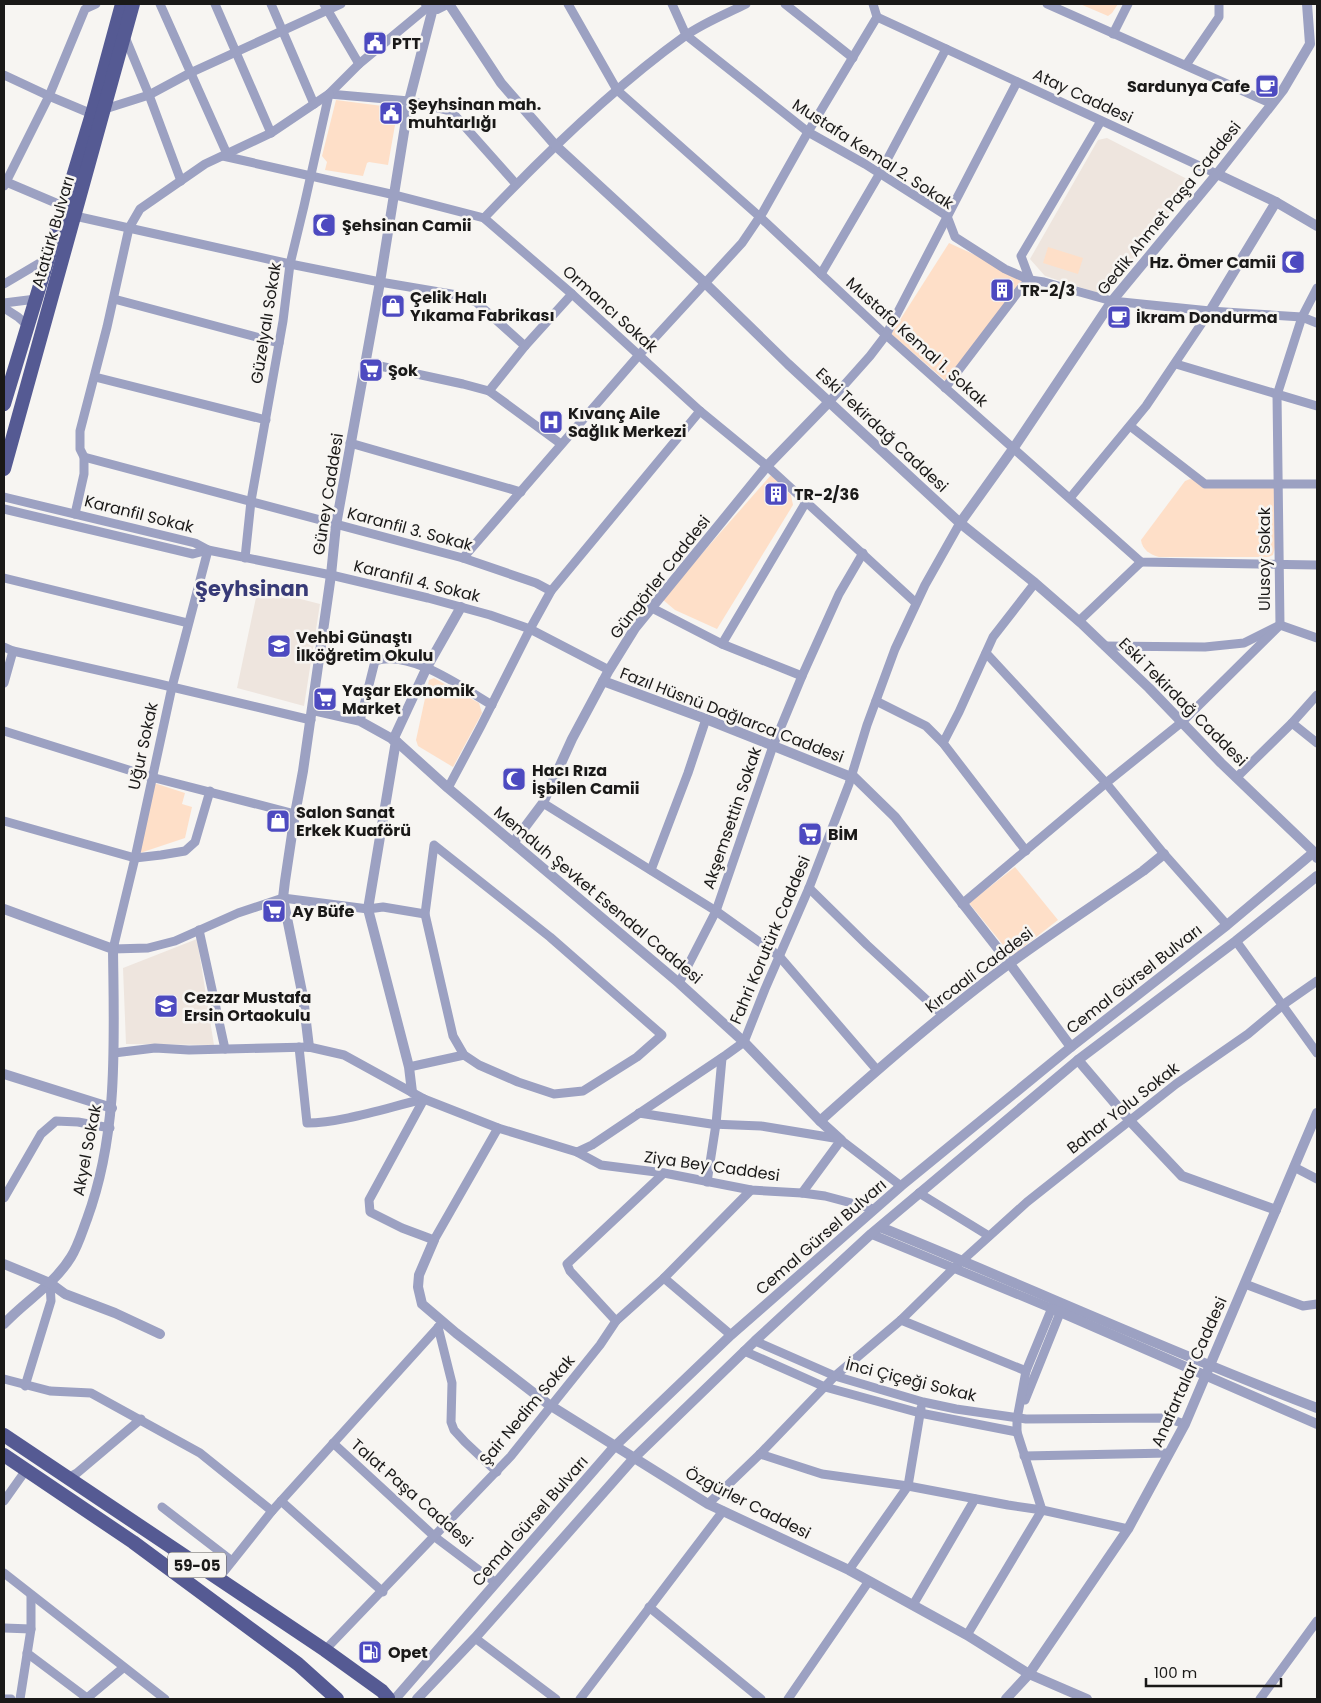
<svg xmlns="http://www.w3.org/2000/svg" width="1321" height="1703" viewBox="0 0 1321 1703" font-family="Poppins,sans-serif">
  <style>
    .built { fill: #eee5de }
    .green { fill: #fedfc8 }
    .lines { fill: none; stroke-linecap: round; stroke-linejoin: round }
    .minor { stroke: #9ca1c2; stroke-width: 9 }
    .tertiary { stroke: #9ca1c2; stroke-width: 10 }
    .primary { stroke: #555a93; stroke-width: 14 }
    .labels { text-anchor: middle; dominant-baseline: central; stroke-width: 5; stroke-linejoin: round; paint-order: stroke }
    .shield { fill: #f7f5f2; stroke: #5c5b59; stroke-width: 1 }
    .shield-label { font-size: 15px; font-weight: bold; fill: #1a1918 }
    .poi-label { font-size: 16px; font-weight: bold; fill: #1a1918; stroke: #f7f5f2; text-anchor: start }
    .street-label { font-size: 16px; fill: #1a1918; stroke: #f7f5f2 }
    .district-label { font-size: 21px; font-weight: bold; fill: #383b77; stroke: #f7f5f2 }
  </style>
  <rect width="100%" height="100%" fill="#f7f5f2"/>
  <!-- built -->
  <g class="built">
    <path d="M 1107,138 L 1189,180 L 1190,186 L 1108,293 L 1101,294 L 1045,276 L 1030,259 L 1098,140 Z"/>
    <path d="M 258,588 L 320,604 L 304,706 L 237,688 Z"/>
    <path d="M 197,939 L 214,1045 L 126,1044 L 123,968 Z"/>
  </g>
  <!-- green -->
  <g class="green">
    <path d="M 1080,4 L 1118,4 L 1112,13 L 1108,16 Z"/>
    <path d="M 336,100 L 398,108 L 388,165 L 369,162 L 367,163 L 363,176 L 325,170 L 327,162 L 322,156 Z"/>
    <path d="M 949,243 L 1030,280 L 948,383 L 891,334 Z"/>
    <path d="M 1048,247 L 1083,258 L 1078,274 L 1043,263 Z"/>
    <path d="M 771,475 L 791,495 L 793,505 L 717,629 L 675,610 L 662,599 Z"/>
    <path d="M 1190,479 L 1274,487 L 1276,544 L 1273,555 L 1268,557 L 1159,557 C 1150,555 1142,549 1141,540 L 1185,481 Z"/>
    <path d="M 434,678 L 479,703 L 482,713 L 453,767 L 418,746 L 416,740 L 429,680 Z"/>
    <path d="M 154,783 L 185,793 L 182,804 L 192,807 L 185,838 L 140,853 Z"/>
    <path d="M 1015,867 L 1058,920 L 1012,956 L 969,903 Z"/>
  </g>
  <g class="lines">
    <!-- minor -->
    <g class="minor">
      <path d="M 160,4 L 227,154"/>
      <path d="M 215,4 L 271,133"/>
      <path d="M 271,4 L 314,104"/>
      <path d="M 324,4 L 359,64"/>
      <path d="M 568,4 L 617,90 L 760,217 L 886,335 L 1141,562 L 1317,565"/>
      <path d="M 672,4 L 686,35 L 808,132 L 865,164 L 947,216 L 955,237 L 1005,269 L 1030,280 L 1044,282 L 1112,301 L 1210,311 L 1302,317 L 1317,323"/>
      <path d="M 785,4 L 853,58"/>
      <path d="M 1047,4 L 1272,104"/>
      <path d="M 877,17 L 1217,174"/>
      <path d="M 1113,34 L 1128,4"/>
      <path d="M 125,37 L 149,95 L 181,181"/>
      <path d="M 1186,65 L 1219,17 L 1219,4"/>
      <path d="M 4,75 L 49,96 L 92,114"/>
      <path d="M 329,94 L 409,101 L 451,111 L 516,184"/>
      <path d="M 105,109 L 149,95 L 190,73 L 341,4"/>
      <path d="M 223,156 L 395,195 L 484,218 L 572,294 L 700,411 L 767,466 L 916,603"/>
      <path d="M 4,181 L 63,206"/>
      <path d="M 4,186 L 49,96 L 85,9 L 96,4"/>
      <path d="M 75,216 L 290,264 L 380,282 L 457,295 L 476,302 L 525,346"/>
      <path d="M 484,218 C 544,155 614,87 685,36 C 703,23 726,14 746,4"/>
      <path d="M 821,274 L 880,173 L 946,49"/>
      <path d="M 4,284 L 48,258"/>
      <path d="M 114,299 L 279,343"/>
      <path d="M 4,303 L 36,299"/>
      <path d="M 4,308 L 18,317 L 28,326"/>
      <path d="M 366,363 L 463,384 L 489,391 L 561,444"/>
      <path d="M 1176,364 L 1317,406"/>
      <path d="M 95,377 L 266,420"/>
      <path d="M 945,388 L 1021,288 L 1030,280 L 1021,256 L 1101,121"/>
      <path d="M 489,391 L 525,346 L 572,294"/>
      <path d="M 829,402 L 870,356 L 886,335 L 1017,82"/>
      <path d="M 1130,426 L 1205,484 L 1317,484"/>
      <path d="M 350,443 L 521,492"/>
      <path d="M 84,457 L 463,558 L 536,583 L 551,591"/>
      <path d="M 4,497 L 195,543 L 208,550 L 331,575 L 428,598 L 490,615 L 530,629 L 609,670"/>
      <path d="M 1070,498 L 1146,406 L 1210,311"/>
      <path d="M 4,509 L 193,554 L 208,550"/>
      <path d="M 75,514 L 84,474 L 84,457 L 80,449 L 80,431 L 107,327 L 129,228 L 140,209 L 205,164 L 271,133 L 329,94 L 359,64 L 429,6"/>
      <path d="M 208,550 L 172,687 L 135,858 L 113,949 L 148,948 L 175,941 L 238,913 L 283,898 L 368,909 L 383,907 L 425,914"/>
      <path d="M 245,558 L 251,501 L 283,321 L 290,264 L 304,206 L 329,94"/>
      <path d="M 463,558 L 639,355 L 742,243 L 763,212 L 808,132 L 877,17 L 873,4"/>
      <path d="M 4,578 L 188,623"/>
      <path d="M 652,608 L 722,644 L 802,676"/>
      <path d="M 1079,621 L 1141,562"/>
      <path d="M 722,644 L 806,502"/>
      <path d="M 1105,646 L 1205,647 L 1244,643 L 1280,625 L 1317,638"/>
      <path d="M 4,647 L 13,651 L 155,683 L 311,720"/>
      <path d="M 986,653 L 1106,783 L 1164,854 L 1227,925"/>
      <path d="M 4,683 L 13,651"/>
      <path d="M 876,701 L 926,726 L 943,743 L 1026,851"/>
      <path d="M 360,721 L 375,661 C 410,649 463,688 492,705"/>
      <path d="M 1292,723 L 1317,743"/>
      <path d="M 4,731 L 151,777 L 295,814"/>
      <path d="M 943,743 L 959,712 L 993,637 L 1035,583"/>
      <path d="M 1237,777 L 1292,723 L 1317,695"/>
      <path d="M 448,788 L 481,726 L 530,629 L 551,591 L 700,411"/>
      <path d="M 543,803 L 716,911 L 779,956 L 877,1070"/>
      <path d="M 4,821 L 135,858 L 161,855 L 185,851 L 195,842 L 210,791"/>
      <path d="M 434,845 L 550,937 L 662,1035 L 637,1057 L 583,1091 L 554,1094 L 518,1082 L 479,1065 L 464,1055 L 453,1036 L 425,914 Z"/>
      <path d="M 651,870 L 688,773 L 706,719"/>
      <path d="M 809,888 L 867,945 L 943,1015"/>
      <path d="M 962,904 L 1106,783 L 1182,722 L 1280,625 L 1277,395 L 1302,317 L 1317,288"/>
      <path d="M 199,930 L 225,1049"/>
      <path d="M 1236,941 L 1317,1053"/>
      <path d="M 679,983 L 716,911 L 773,746 L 802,676 L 839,594 L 863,553"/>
      <path d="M 299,1047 L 307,1123 C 341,1123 389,1107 424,1099"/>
      <path d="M 114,1053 L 155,1048 L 189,1050 L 309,1047 L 344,1055 L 424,1099 L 498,1128 L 577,1152 L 592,1145 L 726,1055 L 744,1042 L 765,989 L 809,888 L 849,784 L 867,725 L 895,649 L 925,585 L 960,523"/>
      <path d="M 409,1067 L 464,1055"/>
      <path d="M 424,1099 L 369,1200 L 370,1212 L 402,1228 L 434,1240 L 498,1128"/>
      <path d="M 639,1113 L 711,1124 L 761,1126 L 840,1139"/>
      <path d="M 577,1152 L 601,1165 L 664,1173 L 751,1190 L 802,1193 L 825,1196 L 874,1209"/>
      <path d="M 1294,1167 L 1317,1179"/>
      <path d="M 707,1182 L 716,1124 L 722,1058"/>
      <path d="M 802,1193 L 841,1140 L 901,1186"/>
      <path d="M 919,1193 L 989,1236"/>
      <path d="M 4,1198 L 41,1134 L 56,1121 L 78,1122 L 110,1128"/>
      <path d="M 871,1234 L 1053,1309"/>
      <path d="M 664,1278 L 731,1335"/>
      <path d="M 1245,1284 L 1303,1306 L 1317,1304"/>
      <path d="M 901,1320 L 1026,1371"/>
      <path d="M 616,1321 L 570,1271 L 567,1264 L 664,1173"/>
      <path d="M 438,1327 L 452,1383 L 451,1422 L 454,1430 L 465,1442 L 497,1472"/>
      <path d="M 755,1341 L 835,1376 L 923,1402 L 956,1409 L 1026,1419 L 1166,1418 L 1185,1424"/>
      <path d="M 744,1351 L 825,1387 L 920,1413 L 1017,1432"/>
      <path d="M 4,1379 L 50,1391 L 91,1393 L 200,1453 L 272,1511"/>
      <path d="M 25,1386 L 51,1301 L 50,1283"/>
      <path d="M 1025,1400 L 1062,1308"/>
      <path d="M 333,1443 L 435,1537 L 496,1583"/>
      <path d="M 760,1454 L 822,1474 L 908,1486 L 1008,1505 L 1042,1510 L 1128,1529"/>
      <path d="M 1024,1456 L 1169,1453"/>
      <path d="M 68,1478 L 77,1473 L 141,1419"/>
      <path d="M 4,1501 L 26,1470"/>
      <path d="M 281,1501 L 383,1592"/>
      <path d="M 708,1504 L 760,1454 L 835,1376 L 901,1320 L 954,1268 L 1027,1202 L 1176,1084 L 1248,1034 L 1284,1004 L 1317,981"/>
      <path d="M 162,1507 L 232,1561"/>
      <path d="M 1042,1510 L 1017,1432 L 1017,1419 L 1026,1371 L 1054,1303"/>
      <path d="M 849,1570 L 908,1486 L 921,1408"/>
      <path d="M 4,1573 L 165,1699"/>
      <path d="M 218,1579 L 272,1511 L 443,1322"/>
      <path d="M 913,1605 L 975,1499"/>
      <path d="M 649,1607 L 761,1699"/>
      <path d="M 4,1628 L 31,1629"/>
      <path d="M 967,1635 L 1042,1510"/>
      <path d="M 475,1638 L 556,1699"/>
      <path d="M 325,1650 L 511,1456 L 600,1345 L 616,1321 L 664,1278 L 751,1190"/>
      <path d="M 27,1653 L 87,1698"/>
      <path d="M 4,1699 L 11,1699"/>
      <path d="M 20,1699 L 31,1629 L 31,1595"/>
      <path d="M 86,1699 L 123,1668"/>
      <path d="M 580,1699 L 723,1511"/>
      <path d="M 788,1699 L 869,1581"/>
      <path d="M 1260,1699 L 1317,1621"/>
    </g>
    <!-- tertiary -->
    <g class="tertiary">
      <path d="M 426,4 L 437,9 L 447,4"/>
      <path d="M 449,4 L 501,83 L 556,146 L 706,284 L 788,364 L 960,523 L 1035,583 L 1081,623 L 1149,688 L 1221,763 L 1314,852 L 1317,858"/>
      <path d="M 1217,174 L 1276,202 L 1317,226"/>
      <path d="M 1210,311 L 1276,202"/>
      <path d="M 960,523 L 1013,449 L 1112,301 L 1217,174 L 1283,90 L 1310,44 L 1307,4"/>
      <path d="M 603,681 L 706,719 L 851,777"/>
      <path d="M 312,710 L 360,721 L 396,741 L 448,788 L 679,983 L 744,1042 L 820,1121 L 841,1140"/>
      <path d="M 393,740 L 427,667 L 461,607"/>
      <path d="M 396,741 L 368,909 L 409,1067 L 412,1092"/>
      <path d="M 852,775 L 895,817 L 1010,964 L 1071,1047"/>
      <path d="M 513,843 L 543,803 L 572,739 L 609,670 L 635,628 L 767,466 L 829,402"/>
      <path d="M 4,909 L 113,949 C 114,1040 119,1132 87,1219 C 82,1232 78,1246 71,1257 C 54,1285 25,1301 4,1324"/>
      <path d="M 309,1047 L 303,997 L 283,898 L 285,881 L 295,814 L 303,771 L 331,575 L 336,525 L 380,282 L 409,101 L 433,8"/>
      <path d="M 1078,1060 L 1130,1121 L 1182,1176 L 1276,1210"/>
      <path d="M 4,1074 L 112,1108"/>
      <path d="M 820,1121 C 880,1067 941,1014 1006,966 C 1051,933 1097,903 1143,871 L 1164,854"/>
      <path d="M 880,1227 C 1026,1286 1170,1352 1317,1408"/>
      <path d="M 434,1240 L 419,1275 L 418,1287 L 422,1304 L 456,1333 L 548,1404 L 708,1504 L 849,1570 L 967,1635 L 1029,1674 L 1087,1699"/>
      <path d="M 4,1264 L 50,1283 L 65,1294 L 115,1313 L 160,1334"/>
      <path d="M 1053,1309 L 1317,1424"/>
      <path d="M 395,1699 L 614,1447 L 731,1335 L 901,1186 L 1071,1047 L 1227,925 L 1314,852 L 1317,852"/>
      <path d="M 417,1699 L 475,1638 L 634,1458 L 755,1341 L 871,1234 L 1078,1060 L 1236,941 L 1317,876"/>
      <path d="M 1006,1699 L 1029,1674 L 1128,1529 L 1185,1424 L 1317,1113"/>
    </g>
    <!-- primary -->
    <g class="primary">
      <path d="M 4,404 L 92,114 L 122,4"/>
      <path d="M 4,469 L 133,4"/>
      <path d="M 4,1435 L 325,1650 L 382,1691 L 388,1698"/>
      <path d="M 4,1455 L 133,1542 L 298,1664 L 337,1699"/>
    </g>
  </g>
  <!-- icons -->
  <defs>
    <g id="civic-square" transform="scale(1.25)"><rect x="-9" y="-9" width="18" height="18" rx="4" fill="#4d4ac0" stroke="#f7f5f2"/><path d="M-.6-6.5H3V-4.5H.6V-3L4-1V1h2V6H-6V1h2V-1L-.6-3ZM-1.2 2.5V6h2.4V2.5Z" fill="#fff"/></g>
    <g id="cafe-square" transform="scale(1.25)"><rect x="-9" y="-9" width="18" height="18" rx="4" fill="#4d4ac0" stroke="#f7f5f2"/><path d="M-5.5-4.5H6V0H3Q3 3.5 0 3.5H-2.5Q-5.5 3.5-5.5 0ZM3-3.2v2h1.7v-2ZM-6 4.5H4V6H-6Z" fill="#fff"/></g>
    <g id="mosque-square" transform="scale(1.25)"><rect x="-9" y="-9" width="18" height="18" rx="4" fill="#4d4ac0" stroke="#f7f5f2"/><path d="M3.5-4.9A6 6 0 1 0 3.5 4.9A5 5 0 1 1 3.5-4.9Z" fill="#fff"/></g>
    <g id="building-square" transform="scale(1.25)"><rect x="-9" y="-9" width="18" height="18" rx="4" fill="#4d4ac0" stroke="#f7f5f2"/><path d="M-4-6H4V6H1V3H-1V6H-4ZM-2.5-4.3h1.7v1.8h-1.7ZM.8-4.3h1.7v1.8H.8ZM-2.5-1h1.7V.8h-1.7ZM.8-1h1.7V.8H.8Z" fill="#fff"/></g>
    <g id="shop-square" transform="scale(1.25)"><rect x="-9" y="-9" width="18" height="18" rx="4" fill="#4d4ac0" stroke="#f7f5f2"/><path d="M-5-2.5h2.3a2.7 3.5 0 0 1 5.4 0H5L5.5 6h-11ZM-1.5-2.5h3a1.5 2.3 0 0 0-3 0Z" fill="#fff"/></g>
    <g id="supermarket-square" transform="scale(1.25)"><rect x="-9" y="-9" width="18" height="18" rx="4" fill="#4d4ac0" stroke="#f7f5f2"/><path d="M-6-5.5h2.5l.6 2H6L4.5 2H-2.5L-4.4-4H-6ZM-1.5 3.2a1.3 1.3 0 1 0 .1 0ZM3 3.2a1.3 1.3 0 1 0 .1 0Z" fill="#fff"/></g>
    <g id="hospital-square" transform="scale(1.25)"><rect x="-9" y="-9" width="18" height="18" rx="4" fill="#4d4ac0" stroke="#f7f5f2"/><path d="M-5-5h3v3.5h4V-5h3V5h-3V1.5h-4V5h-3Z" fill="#fff"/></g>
    <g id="school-square" transform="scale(1.25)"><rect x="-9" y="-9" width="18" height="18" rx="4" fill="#4d4ac0" stroke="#f7f5f2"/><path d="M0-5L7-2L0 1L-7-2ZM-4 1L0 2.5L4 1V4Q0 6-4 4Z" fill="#fff"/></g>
    <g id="fuel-square" transform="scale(1.25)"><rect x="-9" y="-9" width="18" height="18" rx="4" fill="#4d4ac0" stroke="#f7f5f2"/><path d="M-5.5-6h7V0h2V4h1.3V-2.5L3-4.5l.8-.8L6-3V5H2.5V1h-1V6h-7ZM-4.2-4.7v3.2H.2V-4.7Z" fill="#fff"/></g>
  </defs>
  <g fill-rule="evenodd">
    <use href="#civic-square" x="375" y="43"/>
    <use href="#cafe-square" x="1267" y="86"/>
    <use href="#civic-square" x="391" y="113"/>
    <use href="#mosque-square" x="324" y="225"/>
    <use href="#mosque-square" x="1293" y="262"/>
    <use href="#building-square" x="1002" y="290"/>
    <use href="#shop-square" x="393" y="306"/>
    <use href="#cafe-square" x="1119" y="317"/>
    <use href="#supermarket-square" x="371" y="370"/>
    <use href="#hospital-square" x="551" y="422"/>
    <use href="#building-square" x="776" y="494"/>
    <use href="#school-square" x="279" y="646"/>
    <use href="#supermarket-square" x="325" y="699"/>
    <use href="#mosque-square" x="514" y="779"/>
    <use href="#shop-square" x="278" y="821"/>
    <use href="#supermarket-square" x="810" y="834"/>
    <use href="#supermarket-square" x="274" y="911"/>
    <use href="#school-square" x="166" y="1006"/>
    <use href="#fuel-square" x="370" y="1652"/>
  </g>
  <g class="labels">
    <!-- shield labels -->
    <rect class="shield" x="168" y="1552.5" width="58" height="25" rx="4"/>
    <g class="shield-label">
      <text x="197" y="1565">59-05</text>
    </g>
    <!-- poi labels -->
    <g class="poi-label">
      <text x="392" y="43">PTT</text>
      <text x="1250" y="86" text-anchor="end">Sardunya Cafe</text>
      <text x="408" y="104">Şeyhsinan mah.<tspan x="408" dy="18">muhtarlığı</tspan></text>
      <text x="342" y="225">Şehsinan Camii</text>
      <text x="1276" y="262" text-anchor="end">Hz. Ömer Camii</text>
      <text x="1020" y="290">TR-2/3</text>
      <text x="410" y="297">Çelik Halı<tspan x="410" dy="18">Yıkama Fabrikası</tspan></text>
      <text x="1136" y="317">İkram Dondurma</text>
      <text x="388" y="370">Şok</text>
      <text x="568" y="413">Kıvanç Aile<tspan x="568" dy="18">Sağlık Merkezi</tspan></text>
      <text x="794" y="494">TR-2/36</text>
      <text x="296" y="637">Vehbi Günaştı<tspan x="296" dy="18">İlköğretim Okulu</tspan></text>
      <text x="342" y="690">Yaşar Ekonomik<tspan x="342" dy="18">Market</tspan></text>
      <text x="532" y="770">Hacı Rıza<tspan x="532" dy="18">İşbilen Camii</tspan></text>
      <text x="296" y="812">Salon Sanat<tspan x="296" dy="18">Erkek Kuaförü</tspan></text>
      <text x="828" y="834">BİM</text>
      <text x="292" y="911">Ay Büfe</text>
      <text x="184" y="997">Cezzar Mustafa<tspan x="184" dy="18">Ersin Ortaokulu</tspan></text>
      <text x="388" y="1652">Opet</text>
    </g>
    <!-- street labels -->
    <g class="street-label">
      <text transform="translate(1083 96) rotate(25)">Atay Caddesi</text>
      <text transform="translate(873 154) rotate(33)">Mustafa Kemal 2. Sokak</text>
      <text transform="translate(1169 208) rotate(-51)">Gedik Ahmet Paşa Caddesi</text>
      <text transform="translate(53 232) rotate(-74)">Atatürk Bulvarı</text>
      <text transform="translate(610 309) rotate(42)">Ormancı Sokak</text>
      <text transform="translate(266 323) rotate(-81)">Güzelyalı Sokak</text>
      <text transform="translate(917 342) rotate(42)">Mustafa Kemal 1. Sokak</text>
      <text transform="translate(882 430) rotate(43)">Eski Tekirdağ Caddesi</text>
      <text transform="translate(328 494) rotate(-81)">Güney Caddesi</text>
      <text transform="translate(139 514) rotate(14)">Karanfil Sokak</text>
      <text transform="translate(410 529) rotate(15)">Karanfil 3. Sokak</text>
      <text transform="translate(1264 559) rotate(-90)">Ulusoy Sokak</text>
      <text transform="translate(660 577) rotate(-52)">Güngörler Caddesi</text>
      <text transform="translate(417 581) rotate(14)">Karanfil 4. Sokak</text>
      <text transform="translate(1183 702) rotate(45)">Eski Tekirdağ Caddesi</text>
      <text transform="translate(732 715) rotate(21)">Fazıl Hüsnü Dağlarca Caddesi</text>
      <text transform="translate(143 746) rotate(-78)">Uğur Sokak</text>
      <text transform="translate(732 818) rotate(-71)">Akşemsettin Sokak</text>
      <text transform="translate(598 895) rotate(40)">Memduh Şevket Esendal Caddesi</text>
      <text transform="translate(770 940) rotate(-67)">Fahri Korutürk Caddesi</text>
      <text transform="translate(979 970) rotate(-37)">Kırcaali Caddesi</text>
      <text transform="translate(1134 979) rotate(-38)">Cemal Gürsel Bulvarı</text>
      <text transform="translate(1123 1108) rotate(-38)">Bahar Yolu Sokak</text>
      <text transform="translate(87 1150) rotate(-79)">Akyel Sokak</text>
      <text transform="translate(712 1166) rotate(8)">Ziya Bey Caddesi</text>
      <text transform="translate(821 1237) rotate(-41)">Cemal Gürsel Bulvarı</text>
      <text transform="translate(1189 1372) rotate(-66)">Anafartalar Caddesi</text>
      <text transform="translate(911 1380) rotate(14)">İnci Çiçeği Sokak</text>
      <text transform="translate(527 1410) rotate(-50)">Şair Nedim Sokak</text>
      <text transform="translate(412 1493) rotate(41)">Talat Paşa Caddesi</text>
      <text transform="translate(748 1503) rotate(27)">Özgürler Caddesi</text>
      <text transform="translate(530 1521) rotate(-49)">Cemal Gürsel Bulvarı</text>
    </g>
    <!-- district labels -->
    <g class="district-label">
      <text x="252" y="588">Şeyhsinan</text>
    </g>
  </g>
  <!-- border -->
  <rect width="1321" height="1703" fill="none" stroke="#1a1918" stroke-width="10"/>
  <!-- scale -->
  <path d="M1146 1678v8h135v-8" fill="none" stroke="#1a1918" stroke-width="2.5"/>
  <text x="1154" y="1678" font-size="15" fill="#1a1918" stroke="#f7f5f2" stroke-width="4" paint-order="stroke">100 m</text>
</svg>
